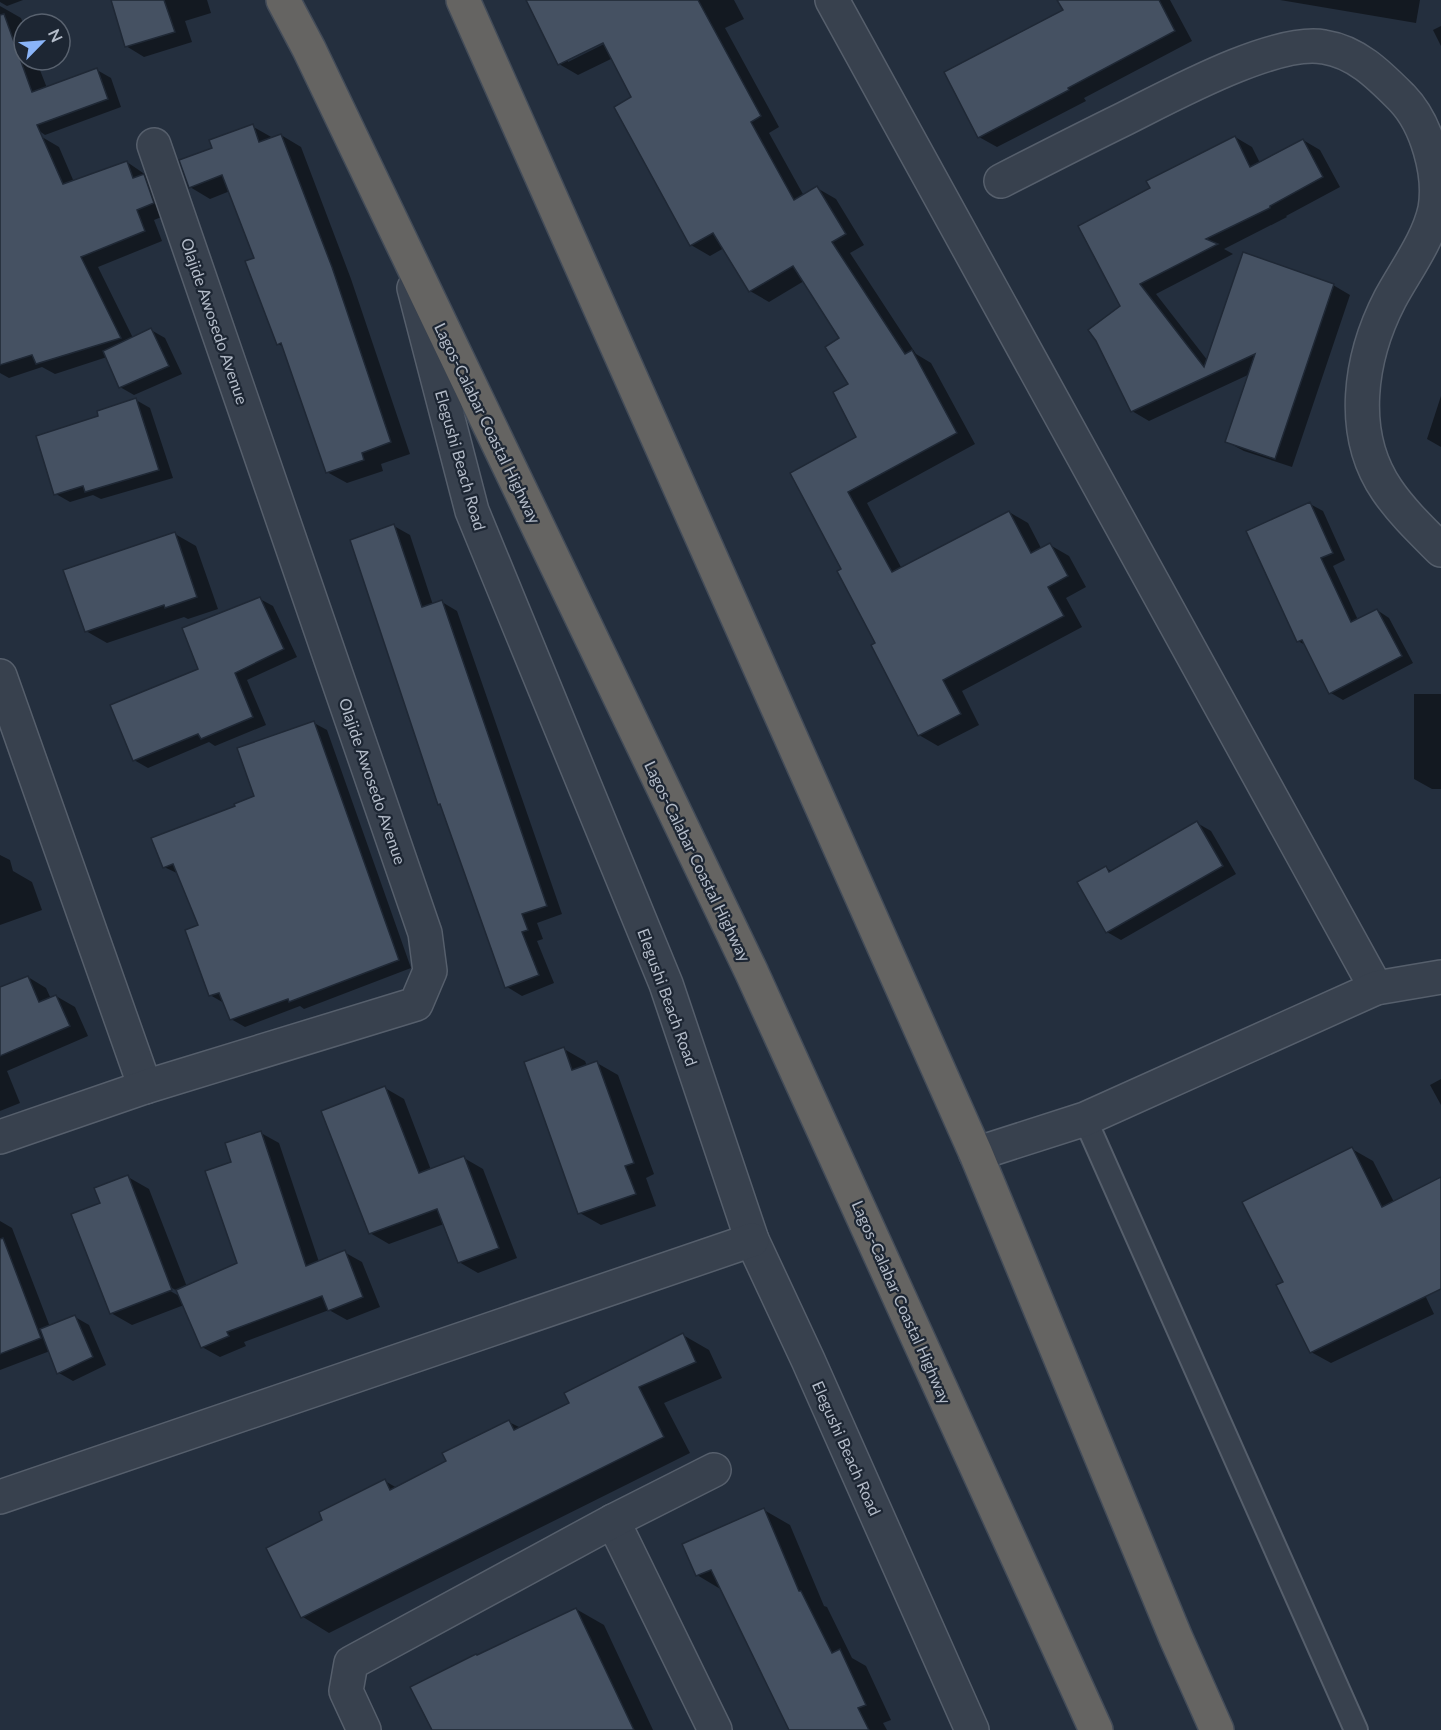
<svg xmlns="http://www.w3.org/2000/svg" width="1441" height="1730" viewBox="0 0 1441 1730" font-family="Lato,sans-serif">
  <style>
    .shadow { fill: #0007; fill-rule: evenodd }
    .building { fill: #455162; stroke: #1f2835; stroke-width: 1.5 }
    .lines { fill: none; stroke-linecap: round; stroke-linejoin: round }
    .service-casing { stroke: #565f6c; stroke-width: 26 }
    .minor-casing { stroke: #565f6c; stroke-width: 36 }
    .trunk-casing { stroke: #434c59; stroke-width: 36 }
    .service { stroke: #38414e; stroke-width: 22 }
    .minor { stroke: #38414e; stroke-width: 33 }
    .trunk { stroke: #656462; stroke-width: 33 }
    .labels { text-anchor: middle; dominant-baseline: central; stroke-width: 4.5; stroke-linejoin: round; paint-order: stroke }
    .street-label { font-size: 16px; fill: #b4bcc9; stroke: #1d2633 }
  </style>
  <rect width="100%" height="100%" fill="#242f3e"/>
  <!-- shadow -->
  <g class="shadow">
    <path d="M 0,0 L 23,0 L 7,6 L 0,2 Z"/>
    <path d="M 112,0 L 207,0 L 211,13 L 185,21 L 192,42 L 144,57 L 126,46 Z"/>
    <path d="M 528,0 L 734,0 L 744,19 L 725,28 L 779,127 L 769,133 L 804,196 L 817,188 L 836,199 L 864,245 L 850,253 L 916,354 L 931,363 L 975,444 L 867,503 L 902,569 L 1009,512 L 1028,523 L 1042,550 L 1050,545 L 1069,556 L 1086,587 L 1066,598 L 1082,627 L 962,691 L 979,725 L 938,746 L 919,735 L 843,569 L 792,474 L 858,437 L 841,338 L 804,281 L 769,302 L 750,291 L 724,248 L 710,256 L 691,245 L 633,98 L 613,58 L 578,75 L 559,64 ZM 609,38 L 610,41 L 568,62 L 568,59 Z"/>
    <path d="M 1077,0 L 1170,0 L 1192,41 L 1084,98 L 1086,101 L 997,147 L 979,137 L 1065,11 Z"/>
    <path d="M 1280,0 L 1420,0 L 1416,23 Z"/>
    <path d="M 0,6 L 21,18 L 24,26 L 24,60 L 36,60 L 47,88 L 97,70 L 111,78 L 121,107 L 45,135 L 0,103 Z"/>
    <path d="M 1441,26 L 1441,46 L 1433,30 Z"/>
    <path d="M 252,126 L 273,138 L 281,135 L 301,147 L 351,279 L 410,454 L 381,464 L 383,471 L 347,483 L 327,472 L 284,347 L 278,344 L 256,259 L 230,191 L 210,199 L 190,187 L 214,148 Z"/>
    <path d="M 42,137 L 59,147 L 74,182 L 127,162 L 162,186 L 171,213 L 154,220 L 162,241 L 98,267 L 133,338 L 151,330 L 165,338 L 182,374 L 134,395 L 120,387 L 107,357 L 55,374 L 42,367 L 9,378 L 0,373 L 0,159 Z"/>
    <path d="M 1235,137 L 1252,147 L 1260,163 L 1303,140 L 1320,150 L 1340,187 L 1286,216 L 1287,217 L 1224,249 L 1233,254 L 1156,294 L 1208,361 L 1333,285 L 1350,295 L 1292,467 L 1244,451 L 1227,442 L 1250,374 L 1149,421 L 1132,411 L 1122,306 L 1152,189 Z"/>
    <path d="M 1441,396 L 1441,447 L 1427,439 Z"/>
    <path d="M 136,400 L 150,408 L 173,478 L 101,499 L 93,495 L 70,502 L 56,494 L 100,417 Z"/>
    <path d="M 1310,504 L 1323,511 L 1345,560 L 1333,566 L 1358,620 L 1377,610 L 1389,618 L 1413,663 L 1343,700 L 1331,693 L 1307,646 L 1298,641 Z"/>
    <path d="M 394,526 L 410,535 L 433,605 L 442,602 L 457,611 L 562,914 L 537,923 L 543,939 L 537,941 L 554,983 L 522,996 L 507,987 Z"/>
    <path d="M 175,534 L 196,546 L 218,609 L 188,619 L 184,617 L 107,643 L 86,631 Z"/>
    <path d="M 260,599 L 273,606 L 297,657 L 247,680 L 266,725 L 215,746 L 209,742 L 148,768 L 134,760 L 200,670 Z"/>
    <path d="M 1414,694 L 1441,694 L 1441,789 L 1432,789 L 1414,779 Z"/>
    <path d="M 314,723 L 327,730 L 411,968 L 304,1009 L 300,1006 L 245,1027 L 231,1019 L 224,1003 L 210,995 L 200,926 L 179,874 L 164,867 L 237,807 L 255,797 Z"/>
    <path d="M 1197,823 L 1211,831 L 1236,874 L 1121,940 L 1107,932 L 1106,868 L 1113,872 Z"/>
    <path d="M 0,855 L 10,860 L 13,871 L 32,882 L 42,910 L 0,925 Z"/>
    <path d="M 28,977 L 46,988 L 51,999 L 56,996 L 75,1007 L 88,1036 L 7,1071 L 20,1103 L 0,1111 L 0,989 Z"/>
    <path d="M 564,1049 L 585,1061 L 587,1066 L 597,1063 L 618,1075 L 654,1174 L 646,1178 L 656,1206 L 601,1225 L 580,1213 Z"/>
    <path d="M 1441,1079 L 1441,1105 L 1430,1085 Z"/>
    <path d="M 385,1088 L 404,1099 L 431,1170 L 464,1158 L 483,1169 L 517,1258 L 478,1273 L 459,1262 L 444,1224 L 389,1244 L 370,1233 Z"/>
    <path d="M 261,1133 L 279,1143 L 319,1262 L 344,1252 L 362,1262 L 380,1307 L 347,1320 L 329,1310 L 244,1342 L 246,1346 L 220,1357 L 202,1347 L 184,1305 L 132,1325 L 111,1313 L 102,1204 L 128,1177 L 149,1189 L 187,1287 L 238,1264 ZM 167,1285 L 179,1292 L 179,1296 L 165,1288 Z"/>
    <path d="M 1352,1149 L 1373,1161 L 1394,1202 L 1441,1178 L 1441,1284 L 1424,1293 L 1434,1314 L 1331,1363 L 1311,1352 L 1285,1282 Z"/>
    <path d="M 0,1221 L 12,1228 L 50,1327 L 75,1317 L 89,1325 L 106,1365 L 73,1381 L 59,1373 L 50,1351 L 0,1370 Z"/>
    <path d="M 683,1335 L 709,1350 L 722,1378 L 664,1403 L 690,1453 L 329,1633 L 303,1617 L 268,1549 L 324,1520 L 385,1481 L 397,1488 L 448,1462 L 509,1422 L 521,1428 L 571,1404 Z"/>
    <path d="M 764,1510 L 790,1525 L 824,1606 L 827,1607 L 852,1658 L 866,1666 L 891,1720 L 883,1723 L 887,1730 L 791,1730 L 722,1590 L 697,1575 Z"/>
    <path d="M 576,1609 L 604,1625 L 653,1730 L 434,1730 L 478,1656 Z"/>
  </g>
  <!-- building -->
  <g class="building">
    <path d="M 111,0 L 164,0 L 175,32 L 125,47 Z"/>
    <path d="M 526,0 L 698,0 L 761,116 L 751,122 L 794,200 L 817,186 L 846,234 L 832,242 L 905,354 L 912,350 L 957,433 L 848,492 L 892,572 L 1009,511 L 1031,553 L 1050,543 L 1068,576 L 1048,587 L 1064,616 L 943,680 L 961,714 L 918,736 L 871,645 L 875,643 L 837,571 L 841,569 L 790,473 L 856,437 L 833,392 L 848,384 L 825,347 L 839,338 L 793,266 L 749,292 L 713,233 L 690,246 L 614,107 L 631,97 L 603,43 L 558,65 Z"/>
    <path d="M 1057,0 L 1159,0 L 1175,31 L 1068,88 L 1069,90 L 978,138 L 944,72 L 1063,10 Z"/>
    <path d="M 4,14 L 32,92 L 97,68 L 108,99 L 37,125 L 63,184 L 127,161 L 133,178 L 144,174 L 154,203 L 137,210 L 145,231 L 81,257 L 121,338 L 36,364 L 32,355 L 0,365 L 0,15 Z"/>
    <path d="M 253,124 L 259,142 L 281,134 L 332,267 L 391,442 L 362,453 L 364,460 L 326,473 L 281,343 L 277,345 L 245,261 L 254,258 L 222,175 L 189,188 L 179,160 L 212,148 L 209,140 Z"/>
    <path d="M 1235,136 L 1250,167 L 1303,139 L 1323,177 L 1270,206 L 1270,208 L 1206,239 L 1218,244 L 1140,284 L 1204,367 L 1243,252 L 1334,284 L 1275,459 L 1225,442 L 1255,354 L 1131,412 L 1096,341 L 1088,330 L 1120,306 L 1078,226 L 1150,188 L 1146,181 Z"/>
    <path d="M 151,328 L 169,366 L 119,388 L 103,351 Z"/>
    <path d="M 136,398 L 159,470 L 85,492 L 83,486 L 54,495 L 36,436 L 98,416 L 97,411 Z"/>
    <path d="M 1310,502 L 1333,553 L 1321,558 L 1351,622 L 1377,609 L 1402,656 L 1329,694 L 1302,640 L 1297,642 L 1246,531 Z"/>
    <path d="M 394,524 L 422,607 L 442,600 L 547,906 L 522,914 L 528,930 L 522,932 L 539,975 L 505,988 L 440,804 L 438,805 L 350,540 Z"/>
    <path d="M 175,532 L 197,597 L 165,608 L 164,605 L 85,632 L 63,570 Z"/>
    <path d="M 260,597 L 284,649 L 235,673 L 253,717 L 201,739 L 198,734 L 133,761 L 110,705 L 198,669 L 182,628 Z"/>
    <path d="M 314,721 L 399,960 L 289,1002 L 288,999 L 230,1020 L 219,993 L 209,996 L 185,930 L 198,925 L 173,864 L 163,868 L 151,838 L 235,806 L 234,804 L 254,796 L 237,748 Z"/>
    <path d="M 1197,821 L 1223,866 L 1106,933 L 1077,882 L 1106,866 L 1109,872 Z"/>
    <path d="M 28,976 L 39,1002 L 56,995 L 70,1026 L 0,1056 L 0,987 Z"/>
    <path d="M 564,1047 L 572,1070 L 597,1061 L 634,1163 L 625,1166 L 636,1194 L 578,1214 L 524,1062 Z"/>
    <path d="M 385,1086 L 419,1173 L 464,1156 L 499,1248 L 458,1263 L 437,1209 L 369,1234 L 321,1111 Z"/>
    <path d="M 261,1131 L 306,1266 L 345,1250 L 363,1297 L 328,1311 L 322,1296 L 227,1332 L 229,1336 L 201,1348 L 176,1290 L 237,1263 L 205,1171 L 231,1162 L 225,1143 Z"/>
    <path d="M 1352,1147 L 1382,1207 L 1441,1177 L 1441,1289 L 1310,1353 L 1276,1285 L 1283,1282 L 1242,1202 Z"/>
    <path d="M 128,1175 L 172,1290 L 110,1314 L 71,1214 L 100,1203 L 94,1188 Z"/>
    <path d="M 3,1238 L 41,1338 L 0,1354 L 0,1239 Z"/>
    <path d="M 75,1315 L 93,1357 L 57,1374 L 40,1329 Z"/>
    <path d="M 683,1333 L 696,1362 L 639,1387 L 664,1437 L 301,1618 L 266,1548 L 322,1520 L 319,1512 L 385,1479 L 390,1490 L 446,1461 L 442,1453 L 509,1420 L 514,1430 L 569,1403 L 564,1393 Z"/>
    <path d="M 764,1508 L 799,1591 L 801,1591 L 832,1653 L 840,1649 L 866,1705 L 858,1708 L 869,1730 L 789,1730 L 711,1570 L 696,1576 L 682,1544 Z"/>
    <path d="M 576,1608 L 634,1730 L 432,1730 L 410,1687 L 476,1654 L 477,1655 Z"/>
  </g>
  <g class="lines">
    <!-- service casing -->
    <g class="service-casing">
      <path id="service" d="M 1085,1119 L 1356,1730"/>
    </g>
    <!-- minor casing -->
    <g class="minor-casing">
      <g id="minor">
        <path d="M 832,0 L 1376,988"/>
        <path d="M 1001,181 C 1042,160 1083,139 1124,119 C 1170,96 1275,38 1324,47 C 1357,52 1380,76 1402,98 C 1427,124 1441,174 1435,209 C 1428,241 1405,271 1390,299 C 1360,357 1348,433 1387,490 C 1402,512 1422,531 1441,550"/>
        <path d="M 414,288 L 472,511 L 666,984 L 752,1240 L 808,1360 L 972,1730"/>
        <path d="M 0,676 L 145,1087"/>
        <path d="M 0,1137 L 145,1087 L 416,1004 L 430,971 L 425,933 L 154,145"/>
        <path d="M 976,1154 L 1085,1119 L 1376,988 L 1441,977"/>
        <path d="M 0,1497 L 752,1240"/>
        <path d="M 613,1521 L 715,1730"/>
        <path d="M 364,1730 L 346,1691 L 351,1663 L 613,1521 L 714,1470"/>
      </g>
    </g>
    <!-- trunk casing -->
    <g class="trunk-casing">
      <g id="trunk">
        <path d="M 283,0 L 309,49 L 751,971 L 1096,1730"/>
        <path d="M 463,0 L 976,1154 L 1176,1638 L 1217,1730"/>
      </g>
    </g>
    <!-- service -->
    <use href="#service" class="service"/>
    <!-- minor -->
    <use href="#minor" class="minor"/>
    <!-- trunk -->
    <use href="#trunk" class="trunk"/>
  </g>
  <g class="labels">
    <!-- street labels -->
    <g class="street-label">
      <text transform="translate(215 321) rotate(71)">Olajide Awosedo Avenue</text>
      <text transform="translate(488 423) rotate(64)">Lagos-Calabar Coastal Highway</text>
      <text transform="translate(461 460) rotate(74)">Elegushi Beach Road</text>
      <text transform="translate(373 781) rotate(71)">Olajide Awosedo Avenue</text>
      <text transform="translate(698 861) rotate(64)">Lagos-Calabar Coastal Highway</text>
      <text transform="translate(668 997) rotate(70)">Elegushi Beach Road</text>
      <text transform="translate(902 1302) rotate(66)">Lagos-Calabar Coastal Highway</text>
      <text transform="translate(847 1448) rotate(66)">Elegushi Beach Road</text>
    </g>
  </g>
  <!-- north arrow -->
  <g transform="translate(42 42) rotate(65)"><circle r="28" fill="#1d2633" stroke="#59626f" stroke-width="1.5"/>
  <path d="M0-4.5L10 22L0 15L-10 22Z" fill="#8ab4f8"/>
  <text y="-9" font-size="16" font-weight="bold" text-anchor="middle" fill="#b4bcc9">N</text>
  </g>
</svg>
